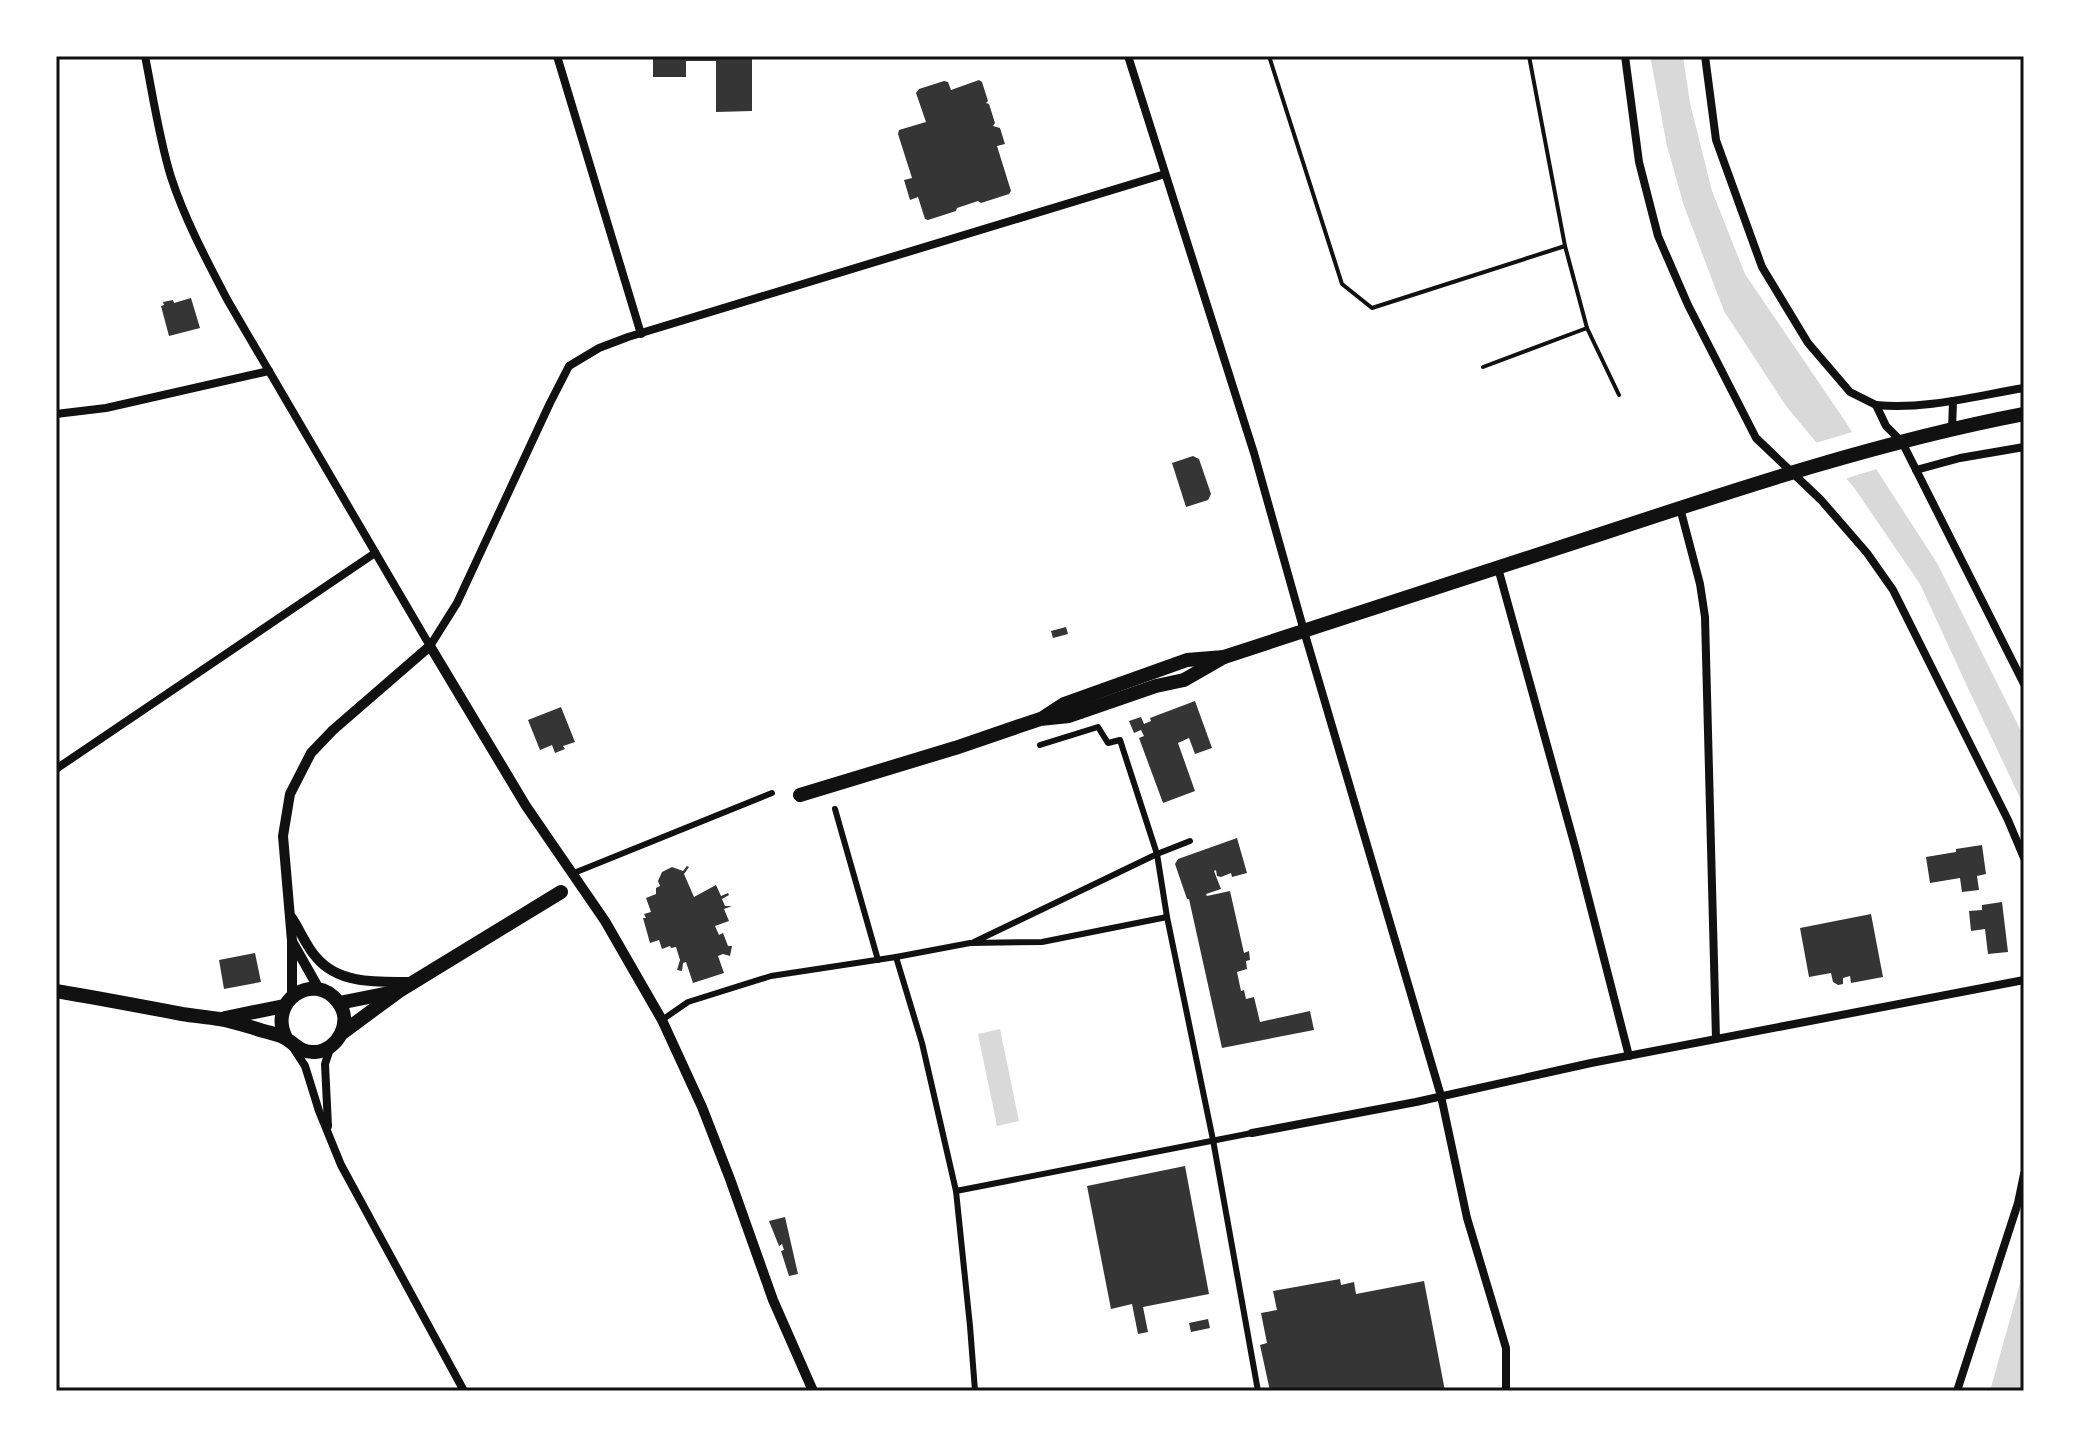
<svg xmlns="http://www.w3.org/2000/svg" width="2080" height="1447" viewBox="0 0 2080 1447" font-family="'Fira Sans',sans-serif">
  <style>
    .water { fill: #d9d9d9 }
    .pier { fill: #fff }
    .building { fill: #353535 }
    .lines { fill: none; stroke-linecap: round; stroke-linejoin: round }
    .service { stroke: #111; stroke-width: 4 }
    .pedestrian { stroke: #111; stroke-width: 6 }
    .minor { stroke: #111; stroke-width: 8 }
    .tertiary { stroke: #111; stroke-width: 10 }
    .primary { stroke: #111; stroke-width: 14 }
    .neatline { fill: none; stroke: #111; stroke-width: 3 }
  </style>
  <rect width="100%" height="100%" fill="#fff"/>
  <!-- water -->
  <g class="water">
    <path d="M 1650,56 L 1683,56 L 1690,103 L 1712,191 L 1745,274 L 1845,421 L 1937,563 L 2024,737 L 2024,806 L 1966,684 L 1920,584 L 1855,489 L 1786,406 L 1724,311 L 1684,206 L 1667,146 Z"/>
    <path d="M 1000,1029 L 1019,1121 L 997,1126 L 978,1034 Z"/>
    <path d="M 2024,1269 L 2024,1391 L 1990,1391 Z"/>
  </g>
  <!-- pier -->
  <path class="pier" d="M 1856,431 L 1880,468 L 1844,479 L 1843,481 L 1812,444 Z"/>
  <!-- building -->
  <g class="building">
    <path d="M 653,56 L 752,56 L 752,111 L 716,112 L 716,61 L 686,61 L 686,77 L 653,77 Z"/>
    <path d="M 979,80 L 982,82 L 988,101 L 986,103 L 989,104 L 995,123 L 993,126 L 1000,128 L 1005,144 L 997,146 L 1011,191 L 1009,194 L 981,203 L 978,201 L 957,208 L 956,211 L 928,220 L 925,219 L 918,197 L 910,200 L 904,180 L 912,178 L 898,134 L 899,130 L 926,122 L 916,93 L 919,89 L 944,81 L 948,82 L 951,90 Z"/>
    <path d="M 191,298 L 200,328 L 169,336 L 161,306 L 164,305 L 163,302 L 173,300 L 174,303 Z"/>
    <path d="M 1193,456 L 1199,459 L 1211,494 L 1208,500 L 1186,507 L 1172,463 Z"/>
    <path d="M 1066,627 L 1068,634 L 1053,638 L 1051,631 Z"/>
    <path d="M 1195,701 L 1212,748 L 1195,754 L 1189,738 L 1178,743 L 1195,791 L 1163,803 L 1139,738 L 1144,736 L 1141,730 L 1134,733 L 1129,721 L 1141,717 L 1144,724 L 1151,721 L 1150,718 Z"/>
    <path d="M 561,707 L 575,742 L 563,746 L 565,749 L 555,753 L 552,745 L 540,750 L 528,720 Z"/>
    <path d="M 1237,838 L 1247,873 L 1232,877 L 1231,873 L 1221,877 L 1217,876 L 1216,870 L 1214,871 L 1221,889 L 1206,894 L 1207,896 L 1230,891 L 1244,953 L 1249,951 L 1250,960 L 1246,961 L 1247,969 L 1237,972 L 1241,991 L 1244,990 L 1246,999 L 1254,997 L 1260,1022 L 1310,1011 L 1314,1030 L 1222,1048 L 1189,899 L 1187,899 L 1175,864 L 1178,859 Z"/>
    <path d="M 1982,845 L 1986,874 L 1977,876 L 1979,890 L 1962,892 L 1960,878 L 1930,883 L 1926,857 L 1956,852 L 1956,849 Z"/>
    <path d="M 687,866 L 689,867 L 684,874 L 694,897 L 716,885 L 721,896 L 728,893 L 729,895 L 722,899 L 725,906 L 732,906 L 724,909 L 729,921 L 715,926 L 719,935 L 723,933 L 728,946 L 732,946 L 730,956 L 723,954 L 718,956 L 724,973 L 693,983 L 686,962 L 683,963 L 682,971 L 677,970 L 680,960 L 676,947 L 671,948 L 670,946 L 662,949 L 659,940 L 650,943 L 643,918 L 646,918 L 644,914 L 651,912 L 646,898 L 656,894 L 656,888 L 660,886 L 658,881 L 662,872 L 672,867 L 683,871 Z"/>
    <path d="M 2002,902 L 2008,952 L 1988,954 L 1985,929 L 1971,931 L 1969,911 L 1982,910 L 1982,905 Z"/>
    <path d="M 1871,914 L 1883,977 L 1851,983 L 1850,976 L 1843,978 L 1843,984 L 1838,985 L 1833,982 L 1831,973 L 1809,977 L 1800,928 Z"/>
    <path d="M 255,953 L 261,982 L 224,989 L 219,960 Z"/>
    <path d="M 1185,1166 L 1209,1294 L 1143,1307 L 1148,1332 L 1138,1334 L 1132,1304 L 1111,1309 L 1087,1186 Z"/>
    <path d="M 785,1217 L 798,1274 L 789,1276 L 781,1251 L 784,1250 L 782,1244 L 779,1246 L 769,1221 Z"/>
    <path d="M 1340,1279 L 1341,1285 L 1354,1282 L 1356,1294 L 1424,1281 L 1445,1391 L 1270,1391 L 1260,1345 L 1267,1343 L 1261,1313 L 1277,1310 L 1273,1291 Z"/>
    <path d="M 1208,1319 L 1210,1328 L 1191,1332 L 1189,1323 Z"/>
  </g>
  <g class="lines">
    <!-- service -->
    <g class="service">
      <path d="M 1269,56 L 1342,284 L 1372,308 L 1565,246"/>
      <path d="M 1529,56 L 1565,246 L 1587,328 L 1619,395"/>
      <path d="M 1483,367 L 1587,328"/>
    </g>
    <!-- pedestrian -->
    <g class="pedestrian">
      <path d="M 1040,745 L 1098,727 L 1108,743 L 1120,740 L 1157,854 L 1167,917 L 1213,1140 L 1258,1391"/>
      <path d="M 835,809 L 878,960"/>
      <path d="M 574,873 L 772,793"/>
      <path d="M 1167,917 L 1042,942 L 970,943 L 896,957 L 922,1043 L 956,1191 L 1252,1133"/>
      <path d="M 974,942 L 1157,854 L 1190,841"/>
      <path d="M 662,1020 L 688,1002 L 771,976 L 896,957"/>
      <path d="M 956,1191 L 970,1326 L 975,1391"/>
    </g>
    <!-- minor -->
    <g class="minor">
      <path d="M 145,56 C 153,96 159,138 171,177 C 185,220 207,261 228,301 L 430,646 L 457,603 L 550,403 L 569,366 L 599,348 L 628,337 L 1165,174"/>
      <path d="M 557,56 L 641,334"/>
      <path d="M 1128,56 L 1254,453 L 1304,631 L 1441,1096 L 1467,1218 L 1506,1348 L 1506,1391"/>
      <path d="M 1625,56 L 1639,162 L 1658,236 L 1688,305 L 1756,438 L 1821,500 L 1867,553 L 1893,590 L 2008,820 L 2024,858"/>
      <path d="M 1705,56 L 1716,140 L 1762,267 L 1808,343 L 1850,392 L 1876,405 L 1886,426 L 1902,442 L 2024,684"/>
      <path d="M 1876,405 C 1925,410 1975,396 2024,388"/>
      <path d="M 56,414 L 106,408 L 269,371"/>
      <path d="M 1952,430 L 1953,401"/>
      <path d="M 1916,470 L 1960,458 L 2024,447"/>
      <path d="M 1680,508 L 1700,584 L 1705,617 L 1716,1039"/>
      <path d="M 1498,568 L 1576,850 L 1629,1056"/>
      <path d="M 56,769 L 375,553"/>
      <path d="M 294,1049 L 305,1066 L 319,1111 L 341,1165 L 464,1391"/>
      <path d="M 328,1126 L 325,1064 L 331,1046"/>
      <path d="M 1252,1133 L 1416,1102 L 1591,1063 L 2024,980"/>
      <path d="M 1957,1391 L 2018,1203 L 2024,1174"/>
    </g>
    <!-- tertiary -->
    <g class="tertiary">
      <path d="M 292,918 C 300,930 306,946 316,957 C 339,985 379,982 412,982"/>
      <path d="M 293,943 L 319,989"/>
      <path d="M 292,996 L 292,941 L 283,836 L 290,794 L 311,753 L 333,730 L 430,646 L 526,806 L 605,921 L 662,1020 L 702,1107 L 730,1179 L 773,1300 L 813,1391"/>
    </g>
    <!-- primary -->
    <g class="primary">
      <path d="M 1044,717 L 1064,704 L 1187,660 L 1224,657"/>
      <path d="M 800,795 L 955,748 L 1040,719 L 1069,716 L 1156,686 L 1184,680 L 1224,657 C 1353,615 1482,573 1610,531 C 1746,486 1883,441 2024,414"/>
      <path d="M 56,991 C 98,998 140,1006 182,1014 C 194,1016 207,1017 219,1019 C 233,1021 247,1026 260,1030 C 267,1032 277,1034 283,1037 C 295,1043 299,1053 315,1052 C 339,1050 353,1021 338,1002 C 314,970 267,1001 286,1038"/>
      <path d="M 339,1003 L 394,992"/>
      <path d="M 225,1018 L 284,1006"/>
      <path d="M 342,1033 L 399,991 L 561,892"/>
    </g>
  </g>
  <!-- border -->
  <rect width="2080" height="1447" fill="none" stroke="#ffffff" stroke-width="116"/>
  <rect x="58" y="58" width="1964" height="1331" class="neatline"/>
</svg>
